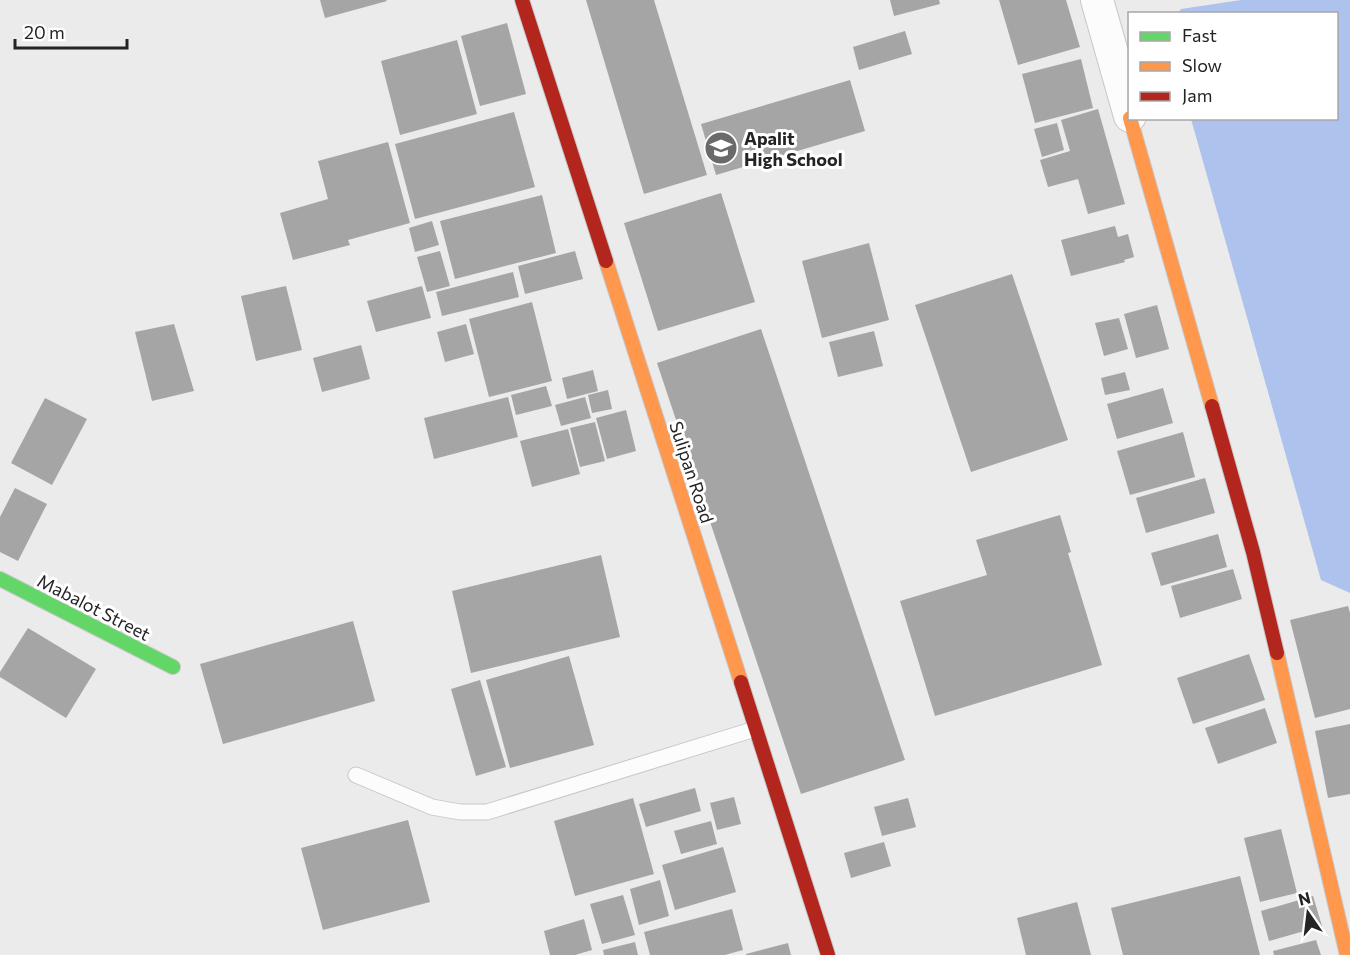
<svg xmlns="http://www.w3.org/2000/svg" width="1350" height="955" viewBox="0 0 1350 955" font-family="Commissioner,sans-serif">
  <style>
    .water { fill: #adc2ec }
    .building { fill: #a5a5a5 }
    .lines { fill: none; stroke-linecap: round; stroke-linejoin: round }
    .lane-casing { stroke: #c7c7c9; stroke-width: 17 }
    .street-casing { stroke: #c7c7c9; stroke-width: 34 }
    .fast-casing { stroke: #c7c7c9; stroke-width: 16 }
    .slow-casing { stroke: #c7c7c9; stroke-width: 16 }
    .jam-casing { stroke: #c7c7c9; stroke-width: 16 }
    .lane { stroke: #fcfcfc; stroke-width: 15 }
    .street { stroke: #fcfcfc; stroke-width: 32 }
    .fast { stroke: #63d668; stroke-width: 14 }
    .slow { stroke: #ff974d; stroke-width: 14 }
    .jam { stroke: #b3261e; stroke-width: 14 }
    .labels { text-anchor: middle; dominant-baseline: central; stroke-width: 6; stroke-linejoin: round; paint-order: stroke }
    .poi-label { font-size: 18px; font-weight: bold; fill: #242425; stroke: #fff; text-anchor: start }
    .street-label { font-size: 18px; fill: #242425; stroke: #fff }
  </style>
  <rect width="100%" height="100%" fill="#ebebec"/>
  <!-- water -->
  <path class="water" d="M 1241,0 L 1350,0 L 1350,593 L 1321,580 L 1191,119 L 1336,118 L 1336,14 L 1178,13 L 1181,9 Z"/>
  <!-- building -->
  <g class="building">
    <path d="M 320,0 L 386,0 L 387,1 L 325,18 Z"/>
    <path d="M 586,0 L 654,0 L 707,175 L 644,194 Z"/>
    <path d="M 890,0 L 939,0 L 940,4 L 894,16 Z"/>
    <path d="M 999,0 L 1066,0 L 1080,47 L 1018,65 Z"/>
    <path d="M 507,23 L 526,94 L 480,106 L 461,36 Z"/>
    <path d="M 905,31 L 912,54 L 859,70 L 853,47 Z"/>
    <path d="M 457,40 L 477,114 L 400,135 L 381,61 Z"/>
    <path d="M 1081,59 L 1093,108 L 1035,123 L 1022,74 Z"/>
    <path d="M 850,80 L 865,131 L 716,175 L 701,124 Z"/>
    <path d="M 1098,109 L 1125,204 L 1088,214 L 1078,179 L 1048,187 L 1040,160 L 1070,151 L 1061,120 Z"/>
    <path d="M 514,112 L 535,187 L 415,219 L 395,144 Z"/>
    <path d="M 1057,123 L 1064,150 L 1042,157 L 1034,129 Z"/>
    <path d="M 388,142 L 410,223 L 348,240 L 350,245 L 293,260 L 280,213 L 328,199 L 318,161 Z"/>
    <path d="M 721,193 L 755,302 L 658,331 L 624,223 Z"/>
    <path d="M 542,195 L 556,253 L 455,279 L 440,221 Z"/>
    <path d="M 432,221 L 439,245 L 415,252 L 409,228 Z"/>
    <path d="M 1115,226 L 1118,237 L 1128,234 L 1134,257 L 1124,260 L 1125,262 L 1071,276 L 1061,240 Z"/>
    <path d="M 869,243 L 889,320 L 822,338 L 802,261 Z"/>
    <path d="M 440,251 L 450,286 L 427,292 L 417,257 Z"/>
    <path d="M 575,251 L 583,279 L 525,294 L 518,266 Z"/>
    <path d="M 513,272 L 519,297 L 442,316 L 436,292 Z"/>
    <path d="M 1012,274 L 1068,440 L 971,472 L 915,305 Z"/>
    <path d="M 286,286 L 302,350 L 256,361 L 241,296 Z"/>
    <path d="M 422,286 L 431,318 L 376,332 L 367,301 Z"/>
    <path d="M 532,302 L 552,381 L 489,397 L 469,319 Z"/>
    <path d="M 1157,305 L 1169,349 L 1136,358 L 1124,314 Z"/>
    <path d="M 1119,318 L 1128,349 L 1104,356 L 1095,323 Z"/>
    <path d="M 174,324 L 194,391 L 152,401 L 135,332 Z"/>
    <path d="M 466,324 L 474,354 L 445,362 L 437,332 Z"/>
    <path d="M 761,329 L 905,760 L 801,794 L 657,363 Z"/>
    <path d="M 874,331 L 883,366 L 838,377 L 829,342 Z"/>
    <path d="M 361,345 L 370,379 L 322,392 L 313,358 Z"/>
    <path d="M 593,370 L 598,391 L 567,399 L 562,378 Z"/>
    <path d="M 1125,372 L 1130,390 L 1105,395 L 1101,378 Z"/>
    <path d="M 546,386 L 552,406 L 516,415 L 511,395 Z"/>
    <path d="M 1163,388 L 1173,423 L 1117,439 L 1107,404 Z"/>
    <path d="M 608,390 L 612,409 L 592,413 L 588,395 Z"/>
    <path d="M 508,397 L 518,437 L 434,459 L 424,418 Z"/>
    <path d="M 585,397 L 591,418 L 561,426 L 555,405 Z"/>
    <path d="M 45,398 L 87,419 L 52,485 L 11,463 Z"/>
    <path d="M 626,410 L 636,451 L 607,459 L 596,418 Z"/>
    <path d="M 595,422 L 605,461 L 580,467 L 570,428 Z"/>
    <path d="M 568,429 L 580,474 L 532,487 L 520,441 Z"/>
    <path d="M 1183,432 L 1195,477 L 1130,495 L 1117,451 Z"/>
    <path d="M 1205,478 L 1215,513 L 1146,533 L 1136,498 Z"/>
    <path d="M 15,488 L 47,504 L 18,561 L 0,552 L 0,517 Z"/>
    <path d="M 1060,515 L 1071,552 L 1068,553 L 1102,665 L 935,716 L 900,601 L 987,575 L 976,540 Z"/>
    <path d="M 1218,534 L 1227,567 L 1161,586 L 1151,553 Z"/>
    <path d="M 601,555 L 620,637 L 471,673 L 452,591 Z"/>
    <path d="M 1233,569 L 1242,599 L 1180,618 L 1171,586 Z"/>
    <path d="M 1348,606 L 1350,613 L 1350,709 L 1315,718 L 1290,620 Z"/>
    <path d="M 353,621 L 375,701 L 223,744 L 200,664 Z"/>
    <path d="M 28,628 L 96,669 L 66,718 L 0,677 L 0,672 Z"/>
    <path d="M 1249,654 L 1265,700 L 1193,724 L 1177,678 Z"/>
    <path d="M 569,656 L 594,745 L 510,768 L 486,680 Z"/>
    <path d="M 480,680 L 506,767 L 476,776 L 451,689 Z"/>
    <path d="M 1265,708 L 1277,743 L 1218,764 L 1205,728 Z"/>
    <path d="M 1350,724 L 1350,794 L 1328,798 L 1315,731 Z"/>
    <path d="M 695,788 L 701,811 L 646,827 L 639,804 Z"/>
    <path d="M 734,797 L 741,824 L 717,830 L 710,803 Z"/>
    <path d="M 633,798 L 654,874 L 575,896 L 554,821 Z"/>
    <path d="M 908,798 L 916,827 L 882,836 L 874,807 Z"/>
    <path d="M 408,820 L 430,902 L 323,930 L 301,848 Z"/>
    <path d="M 711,821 L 717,844 L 681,854 L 674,831 Z"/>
    <path d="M 1281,829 L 1297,893 L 1260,902 L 1244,838 Z"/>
    <path d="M 884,842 L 891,866 L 851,878 L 844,853 Z"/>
    <path d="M 723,847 L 736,892 L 675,910 L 662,865 Z"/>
    <path d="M 1240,876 L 1260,955 L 1123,955 L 1111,908 Z"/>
    <path d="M 660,880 L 669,916 L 639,925 L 630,889 Z"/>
    <path d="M 623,895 L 635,935 L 602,944 L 590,904 Z"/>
    <path d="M 1313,896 L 1322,926 L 1269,941 L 1261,911 Z"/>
    <path d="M 1077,902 L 1091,955 L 1026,955 L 1017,918 Z"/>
    <path d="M 732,909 L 743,950 L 725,955 L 650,955 L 644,932 Z"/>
    <path d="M 584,919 L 592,950 L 575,955 L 550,955 L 544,931 Z"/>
    <path d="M 1316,940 L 1321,955 L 1274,955 L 1273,951 Z"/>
    <path d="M 635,942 L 638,955 L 604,955 L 603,950 Z"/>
    <path d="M 788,943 L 791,955 L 746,955 L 746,954 Z"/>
  </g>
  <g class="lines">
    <!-- lane casing -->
    <g class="lane-casing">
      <path id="lane" d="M 356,775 L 432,807 L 460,812 L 487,812 L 755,729"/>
    </g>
    <!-- street casing -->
    <g class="street-casing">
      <path id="street" d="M 1097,0 L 1130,116"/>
    </g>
    <!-- fast casing -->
    <g class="fast-casing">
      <path id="fast" d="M 0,579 L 173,667"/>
    </g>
    <!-- slow casing -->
    <g class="slow-casing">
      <g id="slow">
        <path d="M 1130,118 L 1212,406"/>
        <path d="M 606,261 L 741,682"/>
        <path d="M 1277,653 L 1347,955"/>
      </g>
    </g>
    <!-- jam casing -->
    <g class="jam-casing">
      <g id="jam">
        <path d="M 522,0 L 606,261"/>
        <path d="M 1212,406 L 1253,552 L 1277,653"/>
        <path d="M 741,682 L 828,955"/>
      </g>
    </g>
    <!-- lane -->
    <use href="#lane" class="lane"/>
    <!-- street -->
    <use href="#street" class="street"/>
    <!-- fast -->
    <use href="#fast" class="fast"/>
    <!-- slow -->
    <use href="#slow" class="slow"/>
    <!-- jam -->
    <use href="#jam" class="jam"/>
  </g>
  <!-- icons -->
  <defs>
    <g id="school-disc" transform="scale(1.725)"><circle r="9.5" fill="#6a6a6b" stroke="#fff"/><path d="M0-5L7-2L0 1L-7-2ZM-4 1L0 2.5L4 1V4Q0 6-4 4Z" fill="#fff"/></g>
  </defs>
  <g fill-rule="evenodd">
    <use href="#school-disc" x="721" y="148"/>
  </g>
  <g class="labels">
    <!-- poi labels -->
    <g class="poi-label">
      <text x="744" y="138">Apalit<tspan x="744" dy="21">High School</tspan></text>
    </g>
    <!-- street labels -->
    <g class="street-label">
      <text transform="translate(692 472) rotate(72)">Sulipan Road</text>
      <text transform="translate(94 607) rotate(27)">Mabalot Street</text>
    </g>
  </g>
  <!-- legend -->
  <rect x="1128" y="12" width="210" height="108" fill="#ffffff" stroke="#a7a7a8" stroke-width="1.5"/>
  <rect x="1140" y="32" width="30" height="9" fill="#63d668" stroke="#a7a7a8" stroke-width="1.5"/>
  <text x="1182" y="42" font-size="18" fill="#242425">Fast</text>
  <rect x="1140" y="62" width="30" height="9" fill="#ff974d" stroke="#a7a7a8" stroke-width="1.5"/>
  <text x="1182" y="72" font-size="18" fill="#242425">Slow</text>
  <rect x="1140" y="92" width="30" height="9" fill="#b3261e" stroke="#a7a7a8" stroke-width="1.5"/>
  <text x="1182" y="102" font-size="18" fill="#242425">Jam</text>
  <!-- north arrow -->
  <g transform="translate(1308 913) rotate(346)" stroke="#ffffff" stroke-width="4.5" paint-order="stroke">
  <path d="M0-4.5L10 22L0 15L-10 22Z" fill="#242425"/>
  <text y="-9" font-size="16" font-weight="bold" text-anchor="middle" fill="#242425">N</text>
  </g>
  <!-- scale -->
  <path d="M15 39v9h112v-9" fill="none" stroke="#242425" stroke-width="3"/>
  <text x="24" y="39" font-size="18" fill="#242425" stroke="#ffffff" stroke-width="4.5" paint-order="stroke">20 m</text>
</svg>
